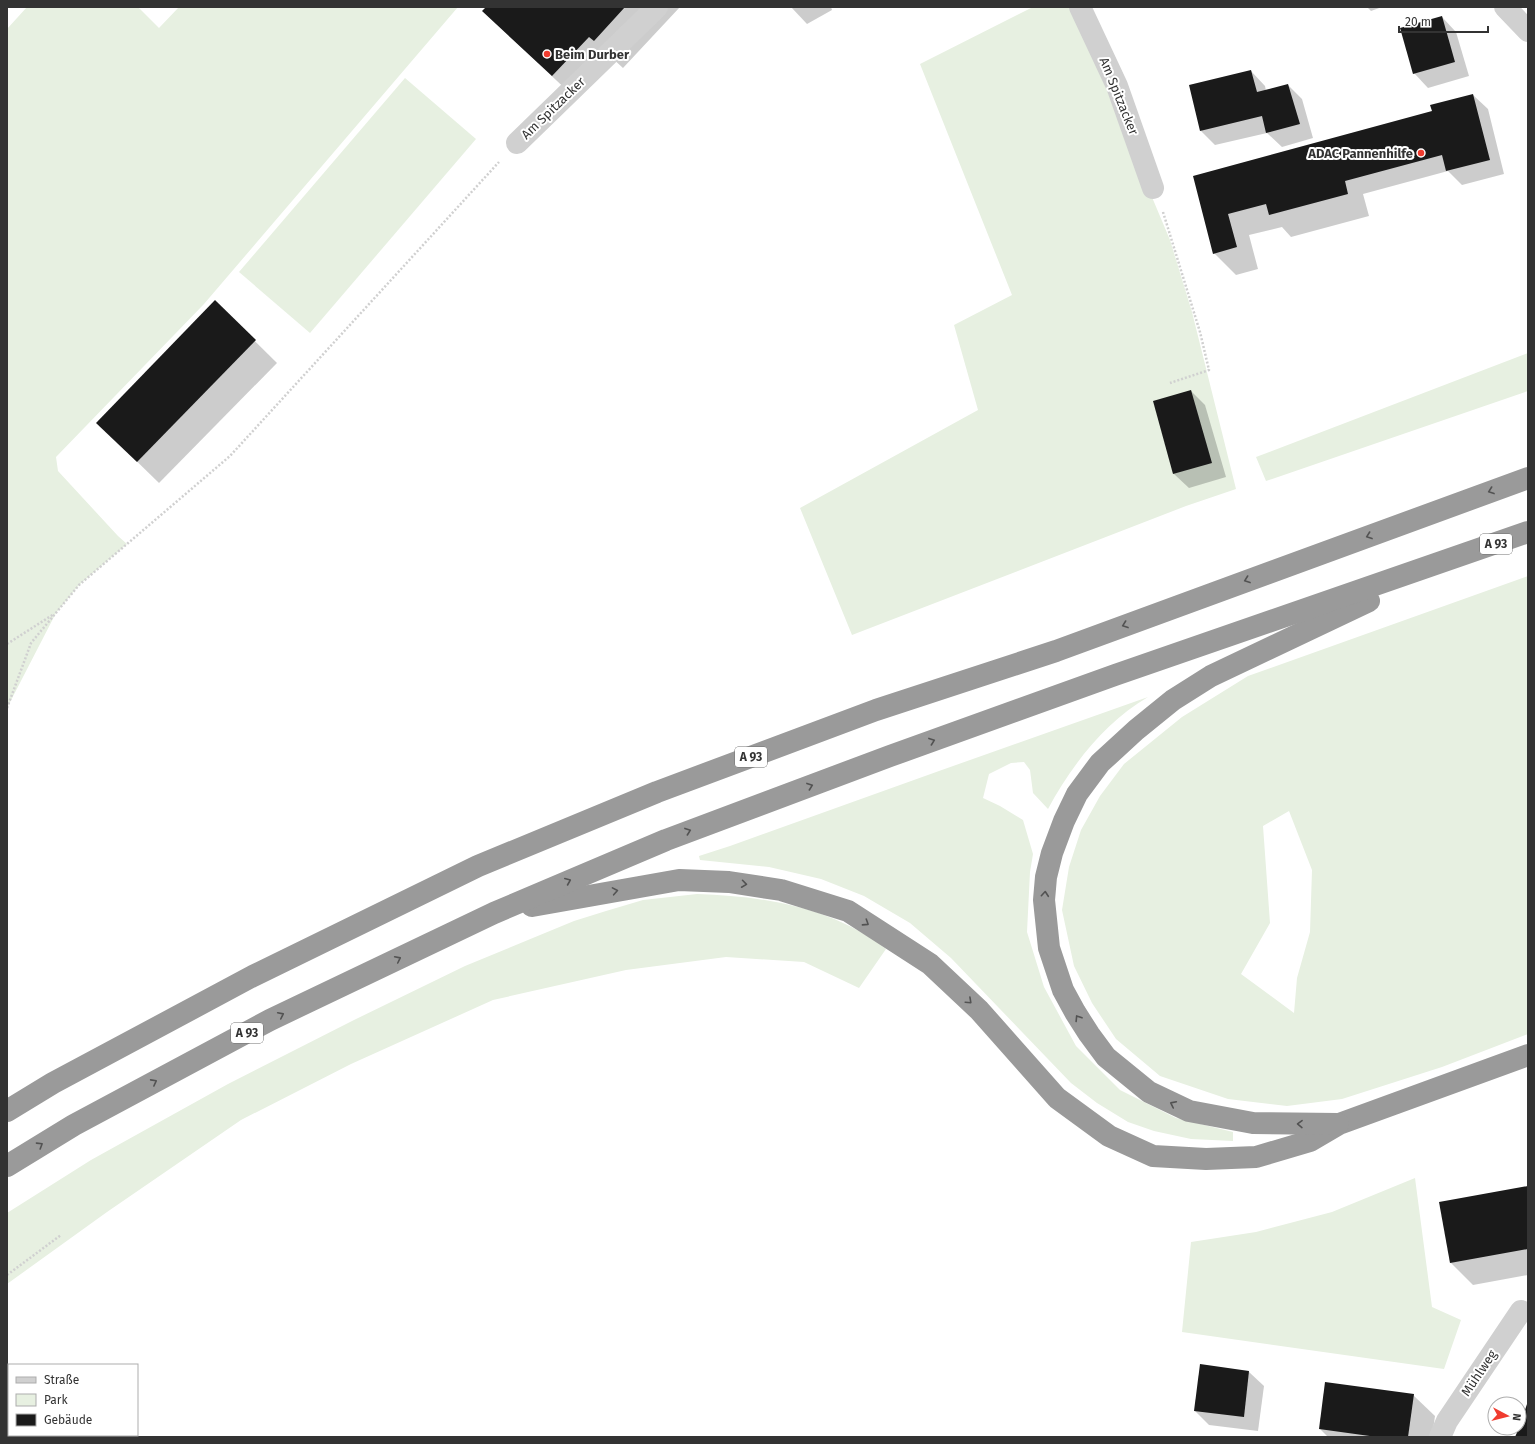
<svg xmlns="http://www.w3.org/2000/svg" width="1535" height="1444" viewBox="0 0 1535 1444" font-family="'Fira Sans',sans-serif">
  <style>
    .green { fill: #e7f0e1; fill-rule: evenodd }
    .shadow { fill: #0003 }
    .building { fill: #1a1a1a }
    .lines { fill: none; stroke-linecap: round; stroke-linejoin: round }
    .path { stroke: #d0d0d0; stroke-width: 2.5; stroke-dasharray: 2 2; stroke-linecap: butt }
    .minor { stroke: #d0d0d0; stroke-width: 22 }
    .highway { stroke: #9a9a9a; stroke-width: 22 }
    .oneway { stroke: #525252 }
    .poi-dot { fill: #f03c2f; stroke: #fff; stroke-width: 1.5 }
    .labels { text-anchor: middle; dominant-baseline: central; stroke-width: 4; stroke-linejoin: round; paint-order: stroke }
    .shield { fill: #fff; stroke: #707070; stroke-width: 1 }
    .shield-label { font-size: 12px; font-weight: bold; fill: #333 }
    .poi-label { font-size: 13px; font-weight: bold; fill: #333; stroke: #fff; text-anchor: start }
    .street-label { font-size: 13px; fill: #333; stroke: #fff }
  </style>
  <rect width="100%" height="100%" fill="#fff"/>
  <!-- green -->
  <g class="green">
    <path d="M 27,7 L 138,7 L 159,28 L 179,7 L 458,7 L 204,304 L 56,457 L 58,471 L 118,536 L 127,544 L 79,585 L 56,613 L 7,708 L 7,29 Z"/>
    <path d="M 1033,7 L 1072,7 L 1170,240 L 1192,312 L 1236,489 L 1186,506 L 852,635 L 800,508 L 978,410 L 954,325 L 1012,295 L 920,64 Z"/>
    <path d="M 405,78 L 476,139 L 310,333 L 239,272 Z"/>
    <path d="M 1528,353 L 1528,391 L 1266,481 L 1256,457 Z"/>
    <path d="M 1528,576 L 1528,1034 L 1442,1067 L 1342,1099 L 1287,1106 L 1228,1099 L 1160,1076 L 1116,1039 L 1092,1003 L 1074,966 L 1062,910 L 1069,867 L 1081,830 L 1100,796 L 1124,764 L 1182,717 L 1248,676 ZM 1289,811 L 1312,870 L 1310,932 L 1297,978 L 1294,1013 L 1241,974 L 1270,923 L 1263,826 Z"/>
    <path d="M 1148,697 C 1105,722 1071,766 1048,809 L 1033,793 L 1030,770 L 1024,762 L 1011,763 L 989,774 L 983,798 L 1000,806 L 1023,820 L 1033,854 L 1030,872 L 1027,932 L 1044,987 L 1076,1046 L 1120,1090 L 1176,1118 L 1233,1132 L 1233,1141 L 1191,1139 L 1154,1131 L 1128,1122 L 1097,1103 L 1071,1083 L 951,958 L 910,923 L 864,896 L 821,879 L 769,867 L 700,860 L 699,856 L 730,846 L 939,771 Z"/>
    <path d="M 697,894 C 763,896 832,907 886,949 L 859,988 L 804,962 L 726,957 L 626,970 L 493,1000 L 351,1064 L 241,1120 L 107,1212 L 7,1284 L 7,1213 L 91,1160 L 228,1084 L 354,1020 L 465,966 L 574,921 L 606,911 L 643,900 Z"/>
    <path d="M 1415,1178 L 1432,1307 L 1461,1320 L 1444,1369 L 1182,1332 L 1191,1242 L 1256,1232 L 1332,1212 Z"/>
  </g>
  <!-- shadow -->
  <g class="shadow">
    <path d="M 487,7 L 680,7 L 623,68 L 611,57 L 574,97 L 483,11 Z"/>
    <path d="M 791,7 L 831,7 L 832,10 L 807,24 Z"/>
    <path d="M 1367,7 L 1382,7 L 1371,11 Z"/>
    <path d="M 1442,17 L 1456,32 L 1469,76 L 1428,88 L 1414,73 Z"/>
    <path d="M 1251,71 L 1265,86 L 1266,91 L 1288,85 L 1302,99 L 1313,138 L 1282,147 L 1267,133 L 1215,145 L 1201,131 Z"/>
    <path d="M 1473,95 L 1488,109 L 1504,174 L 1462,185 L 1448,171 L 1363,194 L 1369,216 L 1291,237 L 1282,227 L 1249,235 L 1258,269 L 1236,275 L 1214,253 L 1194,177 L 1433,112 Z"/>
    <path d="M 215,302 L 277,363 L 159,483 L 119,444 Z"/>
    <path d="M 1191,391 L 1205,405 L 1226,477 L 1189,488 L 1174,474 Z"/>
    <path d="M 1528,1187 L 1528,1275 L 1473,1285 L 1451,1263 L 1440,1203 Z"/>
    <path d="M 1201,1365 L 1249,1372 L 1264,1386 L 1258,1431 L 1209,1425 L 1195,1411 Z"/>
    <path d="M 1413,1395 L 1435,1416 L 1432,1437 L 1328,1437 L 1320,1429 Z"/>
  </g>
  <!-- building -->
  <g class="building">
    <path d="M 486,7 L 625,7 L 594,41 L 589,37 L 552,76 L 482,11 Z"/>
    <path d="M 1442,16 L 1455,62 L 1413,74 L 1400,28 Z"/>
    <path d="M 1251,70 L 1257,92 L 1288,84 L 1300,124 L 1266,133 L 1262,116 L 1200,131 L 1189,85 Z"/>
    <path d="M 1473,94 L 1490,160 L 1446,171 L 1442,155 L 1345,181 L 1348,194 L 1269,215 L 1266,204 L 1228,214 L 1237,247 L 1213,254 L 1193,176 L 1432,111 L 1430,105 Z"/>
    <path d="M 215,300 L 256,340 L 137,462 L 96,423 Z"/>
    <path d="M 1191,390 L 1212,463 L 1173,474 L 1153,401 Z"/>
    <path d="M 1528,1186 L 1528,1249 L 1450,1263 L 1439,1202 Z"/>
    <path d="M 1200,1364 L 1249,1371 L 1244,1417 L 1194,1411 Z"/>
    <path d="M 1325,1382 L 1414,1394 L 1408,1437 L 1377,1437 L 1319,1429 Z"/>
    <path d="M 1528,1401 L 1528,1437 L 1515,1437 L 1519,1428 Z"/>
  </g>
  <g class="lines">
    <!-- path -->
    <g class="path">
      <path d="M 1163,212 L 1200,332 L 1209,370 L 1170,383"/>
      <path d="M 7,644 L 54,614"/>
      <path d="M 7,708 L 31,643 L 79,585 L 230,456 L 499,162"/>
      <path d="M 7,1275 L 61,1235"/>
    </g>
    <!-- minor -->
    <g class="minor">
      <path d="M 1080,7 L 1117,86 L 1153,188"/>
      <path d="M 1505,7 L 1528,31"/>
      <path d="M 517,143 L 657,7"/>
      <path d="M 1440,1437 L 1447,1421 L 1521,1311"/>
    </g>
    <!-- highway -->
    <g class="highway">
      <path d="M 532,906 L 679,880 L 729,882 L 781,890 L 848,911 L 930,964 L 979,1010 L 1057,1098 L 1109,1136 L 1153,1156 L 1206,1159 L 1256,1157 L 1310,1141 L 1339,1124 L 1528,1055"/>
      <path d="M 7,1111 L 53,1083 L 253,976 L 478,866 L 657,792 L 876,710 L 1056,651 L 1528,478"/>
      <path d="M 1338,1124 L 1253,1123 L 1189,1111 L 1149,1092 L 1106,1057 L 1089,1034 L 1075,1012 L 1063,990 L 1049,948 L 1044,900 L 1046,877 L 1052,853 L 1064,821 L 1077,794 L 1100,763 L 1136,730 L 1173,700 L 1211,676 L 1369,601"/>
      <path d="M 7,1166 L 74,1125 L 270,1020 L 494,913 L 666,840 L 890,756 L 1115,675 L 1528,532"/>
    </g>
  </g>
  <!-- one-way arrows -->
  <defs><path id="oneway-chevron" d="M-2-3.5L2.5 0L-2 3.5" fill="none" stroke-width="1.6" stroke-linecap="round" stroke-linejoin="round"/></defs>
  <g class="oneway">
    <use href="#oneway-chevron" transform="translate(1491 491) rotate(160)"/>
    <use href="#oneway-chevron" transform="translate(1369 536) rotate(160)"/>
    <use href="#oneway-chevron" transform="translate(1247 580) rotate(160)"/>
    <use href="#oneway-chevron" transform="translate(1125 625) rotate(160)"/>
    <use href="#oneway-chevron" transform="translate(932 741) rotate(-20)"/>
    <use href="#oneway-chevron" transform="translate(810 786) rotate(-20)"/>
    <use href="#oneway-chevron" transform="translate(688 831) rotate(-20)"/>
    <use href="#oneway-chevron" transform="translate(568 881) rotate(-23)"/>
    <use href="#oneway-chevron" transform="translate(744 884) rotate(8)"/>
    <use href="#oneway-chevron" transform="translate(615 891) rotate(-10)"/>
    <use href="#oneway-chevron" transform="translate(1045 894) rotate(-85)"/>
    <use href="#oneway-chevron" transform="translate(866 923) rotate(33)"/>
    <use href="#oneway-chevron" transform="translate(398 959) rotate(-26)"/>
    <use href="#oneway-chevron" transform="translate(969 1001) rotate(43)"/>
    <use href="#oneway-chevron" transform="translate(281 1015) rotate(-26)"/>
    <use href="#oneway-chevron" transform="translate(1078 1018) rotate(-122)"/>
    <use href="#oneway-chevron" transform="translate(154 1082) rotate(-28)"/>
    <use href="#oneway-chevron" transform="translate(1173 1104) rotate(-154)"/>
    <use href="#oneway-chevron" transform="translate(1300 1124) rotate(-179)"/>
    <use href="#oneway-chevron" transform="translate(40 1145) rotate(-32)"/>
  </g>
  <!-- markers -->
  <g class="poi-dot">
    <circle cx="547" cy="54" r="4"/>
    <circle cx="1421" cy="153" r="4"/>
  </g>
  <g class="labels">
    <!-- shield labels -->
    <g class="shield">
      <rect x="1480" y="534" width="32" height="20" rx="3"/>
      <rect x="735" y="747" width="32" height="20" rx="3"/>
      <rect x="231" y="1023" width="32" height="20" rx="3"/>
    </g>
    <g class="shield-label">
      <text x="1496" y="544">A 93</text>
      <text x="751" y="757">A 93</text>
      <text x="247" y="1033">A 93</text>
    </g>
    <!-- poi labels -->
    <g class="poi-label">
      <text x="555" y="54">Beim Durber</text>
      <text x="1413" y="153" text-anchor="end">ADAC Pannenhilfe</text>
    </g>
    <!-- street labels -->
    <g class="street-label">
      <text transform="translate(1119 96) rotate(68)">Am Spitzacker</text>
      <text transform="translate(553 108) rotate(-44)">Am Spitzacker</text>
      <text transform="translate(1479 1373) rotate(-56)">Mühlweg</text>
    </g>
  </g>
  <!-- border -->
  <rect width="1535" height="1444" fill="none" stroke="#333333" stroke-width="16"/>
  <!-- legend -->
  <rect x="8" y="1364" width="130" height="72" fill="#ffffff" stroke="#adadad"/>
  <rect x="16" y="1377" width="20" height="6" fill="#d0d0d0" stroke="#adadad"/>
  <text x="44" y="1384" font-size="12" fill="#333333">Straße</text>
  <rect x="16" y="1394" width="20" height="12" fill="#e7f0e1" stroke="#adadad"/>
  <text x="44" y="1404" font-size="12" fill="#333333">Park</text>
  <rect x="16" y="1414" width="20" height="12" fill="#1a1a1a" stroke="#adadad"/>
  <text x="44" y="1424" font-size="12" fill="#333333">Gebäude</text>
  <!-- north arrow -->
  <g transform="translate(1507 1416) rotate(97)"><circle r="19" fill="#ffffff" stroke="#adadad"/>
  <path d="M0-3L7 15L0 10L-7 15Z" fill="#f03c2f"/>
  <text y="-6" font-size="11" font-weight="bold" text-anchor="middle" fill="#333333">N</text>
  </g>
  <!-- scale -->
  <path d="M1399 26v6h89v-6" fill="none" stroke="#333333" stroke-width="2"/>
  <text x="1405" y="26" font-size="12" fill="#333333" stroke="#ffffff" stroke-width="3" paint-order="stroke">20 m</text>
</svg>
